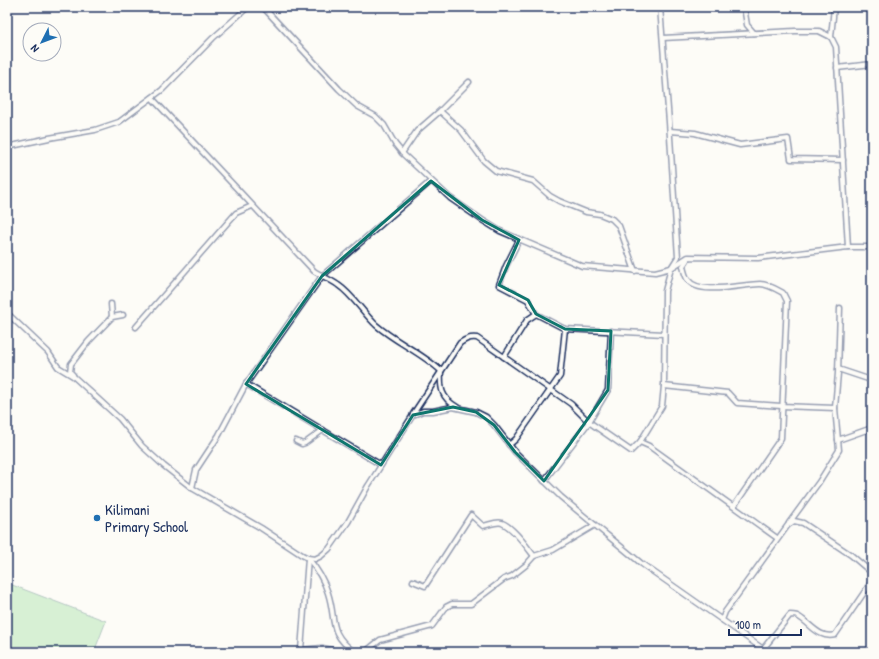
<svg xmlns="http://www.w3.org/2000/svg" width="879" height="659" viewBox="0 0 879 659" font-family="'Patrick Hand',sans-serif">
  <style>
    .green { fill: #a8e3a9; stroke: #628984 }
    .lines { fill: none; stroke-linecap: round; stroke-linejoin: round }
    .minor-casing { stroke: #1b2f5e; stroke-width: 7 }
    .minor { stroke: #fdfcf7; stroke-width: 4 }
    .marked { fill: none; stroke: #0f766e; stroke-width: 3; stroke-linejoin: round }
    .poi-dot { fill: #1f6fb2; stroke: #fdfcf7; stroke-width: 1.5 }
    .labels { text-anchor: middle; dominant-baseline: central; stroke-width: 3; stroke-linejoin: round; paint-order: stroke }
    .poi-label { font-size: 15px; fill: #1b2f5e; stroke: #fdfcf7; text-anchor: start }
  </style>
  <rect width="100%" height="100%" fill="#fdfcf7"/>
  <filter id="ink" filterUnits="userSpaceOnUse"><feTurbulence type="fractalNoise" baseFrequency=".025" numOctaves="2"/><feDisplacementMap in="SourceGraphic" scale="8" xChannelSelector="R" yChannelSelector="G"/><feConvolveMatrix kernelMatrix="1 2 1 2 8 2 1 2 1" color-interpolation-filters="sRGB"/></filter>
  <g filter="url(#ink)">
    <!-- green -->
    <path class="green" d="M 7,583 L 106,621 L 94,652 L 7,652 Z"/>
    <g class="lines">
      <!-- minor casing -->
      <g class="minor-casing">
        <g id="minor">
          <path d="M 263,7 L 339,89 L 357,106 L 375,116 L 384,125 L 395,144 L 404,155 L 450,198 L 482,220 L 500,231 L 582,266 L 655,272 L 671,268 L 678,257 L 669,122 L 660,7"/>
          <path d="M 744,7 L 747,25 L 754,33"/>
          <path d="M 831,37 L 834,7"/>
          <path d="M 663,38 L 795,31 L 819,31 L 831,37 L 836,47 L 848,247"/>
          <path d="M 837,68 L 872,64"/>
          <path d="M 152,98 L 314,271 C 322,276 331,280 338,285 C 353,295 363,313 376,325 C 397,343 422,353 441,371 C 440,388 441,398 457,407"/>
          <path d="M 440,111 L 461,130 L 484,161 L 496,171 L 533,181 L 550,196 L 559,201 L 586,212 L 600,214 L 612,219 L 619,226 L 635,271"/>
          <path d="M 670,131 L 695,133 L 740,145 L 788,139 L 791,159 L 843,160"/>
          <path d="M 7,147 L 49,138 L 95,130 L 119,122 L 162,90 L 213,38 L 248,7"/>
          <path d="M 402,153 L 417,131 L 440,111 L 469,82"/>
          <path d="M 519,240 L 506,266 L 499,285 L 528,300 L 536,314 L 565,329 L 664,334"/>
          <path d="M 687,260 L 683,266 C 684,271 685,276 688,280 C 699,296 743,284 760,284 C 768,284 776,289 783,293 L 787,301 L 781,438 L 734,506"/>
          <path d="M 111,304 L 112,317"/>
          <path d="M 7,313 L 48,352 L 58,367 L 73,376 L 120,419 L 142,446 L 164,466 L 192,488 L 261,528 L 302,555 L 308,558 L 315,559 L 321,556 L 329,549 L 348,522 L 368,486 L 413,415 L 423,411 L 433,411 L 453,407 L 476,412 L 486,417 L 494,425 L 515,452 L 561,497 L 642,564 L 722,620"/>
          <path d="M 136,327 L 236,213 L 252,206"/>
          <path d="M 504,357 L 527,320 L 536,314"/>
          <path d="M 838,369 L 868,379 L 872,378"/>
          <path d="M 73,375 L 70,372 L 71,364 L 88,342 L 112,317 L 123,315"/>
          <path d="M 246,384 L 322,276 L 431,181"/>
          <path d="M 664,386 L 728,393 L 737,403 L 781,406 L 835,408"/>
          <path d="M 413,414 L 460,343 C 466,339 470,337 477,338 L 571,404 L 589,422 L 631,451 L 640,442 L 649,446 L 777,538"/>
          <path d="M 838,440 L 872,428"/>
          <path d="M 296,441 L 302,444 L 305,443 L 323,430"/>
          <path d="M 640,442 L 662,406 L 664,386 L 665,291 L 671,268 L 688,257 L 758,258 L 848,247 L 872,247"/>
          <path d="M 509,445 L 516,439 L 560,376 L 565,329"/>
          <path d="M 544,481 L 589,422 L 608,390 L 611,331"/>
          <path d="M 192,488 L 196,470 L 219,435 L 246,384 L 381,465"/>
          <path d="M 789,523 L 819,482 L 839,450 L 835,408 L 838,373 L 840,308"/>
          <path d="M 308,558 C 317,569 324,580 328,593 C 337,621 327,631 354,652"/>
          <path d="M 413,581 L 425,586 L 471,515 L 483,526 C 489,525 497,521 502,523 C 513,527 527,547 534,556 L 553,550 L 595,525"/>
          <path d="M 763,649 L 722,620 L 725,612 L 788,525 L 794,521 L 803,523 L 851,555 L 872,573"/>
          <path d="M 301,650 L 322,648 L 342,652"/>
          <path d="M 299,652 L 301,650 L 308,558"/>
          <path d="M 365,652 L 380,640 L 432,626 L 446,607 L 452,604 L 471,604 L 504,579 L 512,576 L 526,565 L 534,556"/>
          <path d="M 767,652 L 763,649 L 790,615 C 793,615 797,615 799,617 C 811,624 819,639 835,635 L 872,581"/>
        </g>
      </g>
      <!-- minor -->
      <use href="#minor" class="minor"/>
    </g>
  </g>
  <!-- marked area -->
  <path d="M0 0H879V659H0ZM 431,181 L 482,220 L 519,240 L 499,285 L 528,300 L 536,314 L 565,329 L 611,331 L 608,390 L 544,481 L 515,452 L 494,425 L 476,412 L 453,407 L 413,415 L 381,465 L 246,384 L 322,276 Z" fill="#fdfcf7" fill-opacity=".55" fill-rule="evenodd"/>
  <path class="marked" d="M 431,181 L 482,220 L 519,240 L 499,285 L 528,300 L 536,314 L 565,329 L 611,331 L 608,390 L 544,481 L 515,452 L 494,425 L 476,412 L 453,407 L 413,415 L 381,465 L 246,384 L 322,276 Z"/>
  <!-- markers -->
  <circle class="poi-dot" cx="97" cy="518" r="4"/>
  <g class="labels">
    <!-- poi labels -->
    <g class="poi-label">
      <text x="105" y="509">Kilimani<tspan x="105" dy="17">Primary School</tspan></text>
    </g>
  </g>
  <!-- margin -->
  <rect width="879" height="659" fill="none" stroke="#fdfcf7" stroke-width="24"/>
  <rect x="12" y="12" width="855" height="635" fill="none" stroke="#1b2f5e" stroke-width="1.5" filter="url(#ink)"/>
  <!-- north arrow -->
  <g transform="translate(42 42) rotate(228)"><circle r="19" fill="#fdfcf7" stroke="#a3aaba"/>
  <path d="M0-3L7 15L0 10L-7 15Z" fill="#1f6fb2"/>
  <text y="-6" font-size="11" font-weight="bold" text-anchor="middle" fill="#1b2f5e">N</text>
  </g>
  <!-- scale -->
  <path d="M729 629v6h72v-6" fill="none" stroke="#1b2f5e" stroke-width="2"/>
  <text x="735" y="629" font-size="12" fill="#1b2f5e" stroke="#fdfcf7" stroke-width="3" paint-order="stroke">100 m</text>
</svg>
